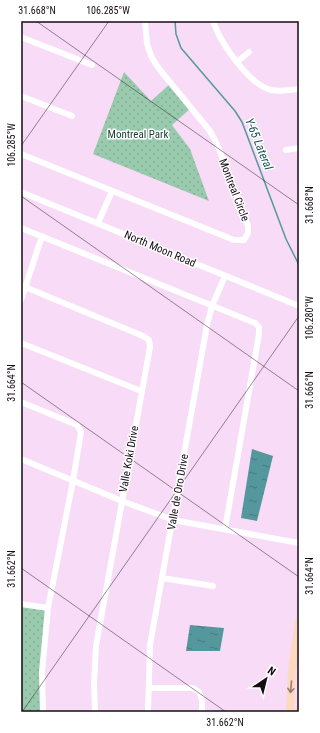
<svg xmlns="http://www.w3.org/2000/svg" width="320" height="733" viewBox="0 0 320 733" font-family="'Roboto Condensed',sans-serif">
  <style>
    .park { fill: url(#park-dots) }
    .water { fill: url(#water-ripples) }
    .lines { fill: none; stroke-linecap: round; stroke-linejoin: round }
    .stream { stroke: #54989d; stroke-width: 1.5 }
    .minor { stroke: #fff; stroke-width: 6 }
    .major { stroke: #fddabf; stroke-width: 8 }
    .oneway { stroke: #957d72 }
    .ticks { fill: none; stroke: #160c15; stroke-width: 1; stroke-opacity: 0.45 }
    .labels { text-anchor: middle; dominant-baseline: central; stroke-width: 3; stroke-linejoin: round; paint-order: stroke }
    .park-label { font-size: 11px; fill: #113c28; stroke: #fff }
    .street-label { font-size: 11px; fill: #160c15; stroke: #fff }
    .water-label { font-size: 12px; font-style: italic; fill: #145155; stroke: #fff }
    .neatline { fill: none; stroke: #160c15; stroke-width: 1.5 }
    .ticks-label { font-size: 10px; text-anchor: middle; fill: #160c15 }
  </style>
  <defs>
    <pattern id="park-dots" width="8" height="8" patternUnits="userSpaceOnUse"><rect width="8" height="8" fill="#9acaae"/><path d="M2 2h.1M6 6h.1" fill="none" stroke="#84ac95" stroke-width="1.8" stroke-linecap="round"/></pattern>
    <pattern id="water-ripples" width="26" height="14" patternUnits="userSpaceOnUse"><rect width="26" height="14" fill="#54989d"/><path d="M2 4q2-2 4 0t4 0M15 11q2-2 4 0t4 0" fill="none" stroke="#457a7f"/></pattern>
  </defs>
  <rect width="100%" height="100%" fill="#f8dbf6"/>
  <!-- park -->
  <g class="park">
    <path d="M 124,72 L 151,101 L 171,83 L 191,108 L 172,125 L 190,149 L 209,201 L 93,154 Z"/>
    <path d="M 21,604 L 48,608 L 42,672 L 43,712 L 21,712 Z"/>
  </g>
  <!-- water -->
  <g class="water">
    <path d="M 252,449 L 273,456 L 257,521 L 241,518 Z"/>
    <path d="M 190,625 L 224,628 L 220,651 L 186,651 Z"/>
  </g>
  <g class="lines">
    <!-- stream -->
    <path class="stream" d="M 175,21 L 176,34 L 181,48 L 235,111 L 242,122 L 286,239 L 299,265"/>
    <!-- minor -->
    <g class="minor">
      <path d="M 213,21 C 220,42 249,85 271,90 C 280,92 290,90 299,89"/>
      <path d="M 21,37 L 92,65"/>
      <path d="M 237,62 L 249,52"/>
      <path d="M 21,96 L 72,116"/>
      <path d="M 286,150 L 299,148"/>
      <path d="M 21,154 L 234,240 L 244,240 L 248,233 L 248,226 L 217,144 L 210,131 L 160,70 L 152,58 L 147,44 L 145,21"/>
      <path d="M 21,192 L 299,306"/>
      <path d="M 98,223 L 112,191"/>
      <path d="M 21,228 L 255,323 L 259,327 L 259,334 L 225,529"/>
      <path d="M 25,287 L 143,336 L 149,340 L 150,347 L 96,646 L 94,683 L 95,712"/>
      <path d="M 21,300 L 42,236"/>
      <path d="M 21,343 L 141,391"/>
      <path d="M 21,402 L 77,425 L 81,432 L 73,481 L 48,608 L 42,672 L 43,712"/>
      <path d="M 21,459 L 122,501 L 173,520 L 299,543"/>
      <path d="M 162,578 L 213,586"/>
      <path d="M 21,604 L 48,608"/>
      <path d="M 149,688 L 193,688 L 199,692 L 202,699 L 202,712"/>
      <path d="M 148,712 L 150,645 L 207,325 L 212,306 L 225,276"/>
    </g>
    <!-- major -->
    <g class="major">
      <path d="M 290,712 L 292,670 L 299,621"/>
      <path d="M 299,712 L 299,710"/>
    </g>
  </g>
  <!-- one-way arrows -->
  <defs><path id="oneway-shaft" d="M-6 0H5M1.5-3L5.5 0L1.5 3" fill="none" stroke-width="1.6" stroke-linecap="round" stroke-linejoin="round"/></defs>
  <use class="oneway" href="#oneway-shaft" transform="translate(291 687) rotate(95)"/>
  <!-- ticks -->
  <path class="ticks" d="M 36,21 L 299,205M 21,146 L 109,21M 21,196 L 299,391M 21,382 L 299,577M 21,568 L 226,712M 22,712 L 299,316"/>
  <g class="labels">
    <!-- park labels -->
    <g class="park-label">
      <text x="138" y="134">Montreal Park</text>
    </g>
    <!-- street labels -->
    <g class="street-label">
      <text transform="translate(234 190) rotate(69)">Montreal Circle</text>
      <text transform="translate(160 249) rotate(23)">North Moon Road</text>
      <text transform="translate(129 459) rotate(-80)">Valle Koki Drive</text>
      <text transform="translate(178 492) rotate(-80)">Valle de Oro Drive</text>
    </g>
    <!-- water labels -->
    <g class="water-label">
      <text transform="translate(259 144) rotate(68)">Y-65 Lateral</text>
    </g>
  </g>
  <!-- border -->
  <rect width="320" height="733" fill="none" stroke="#ffffff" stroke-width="44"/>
  <!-- north arrow -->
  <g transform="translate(266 679) rotate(35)" stroke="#ffffff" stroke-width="3" paint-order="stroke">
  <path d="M0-3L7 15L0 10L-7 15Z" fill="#160c15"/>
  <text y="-6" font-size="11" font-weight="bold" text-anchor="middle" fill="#160c15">N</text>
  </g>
  <rect x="22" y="22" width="276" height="689" class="neatline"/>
  <g class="ticks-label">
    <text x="37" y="14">31.668°N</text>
    <text x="108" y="14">106.285°W</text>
    <text transform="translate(11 145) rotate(-90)" y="4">106.285°W</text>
    <text transform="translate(309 205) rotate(-90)" y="4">31.668°N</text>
    <text transform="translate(309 318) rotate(-90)" y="4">106.280°W</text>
    <text transform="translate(11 383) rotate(-90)" y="4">31.664°N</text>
    <text transform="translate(309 390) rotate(-90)" y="4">31.666°N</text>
    <text transform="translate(11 569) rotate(-90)" y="4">31.662°N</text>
    <text transform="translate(309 576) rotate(-90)" y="4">31.664°N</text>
    <text x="225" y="726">31.662°N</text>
  </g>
</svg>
